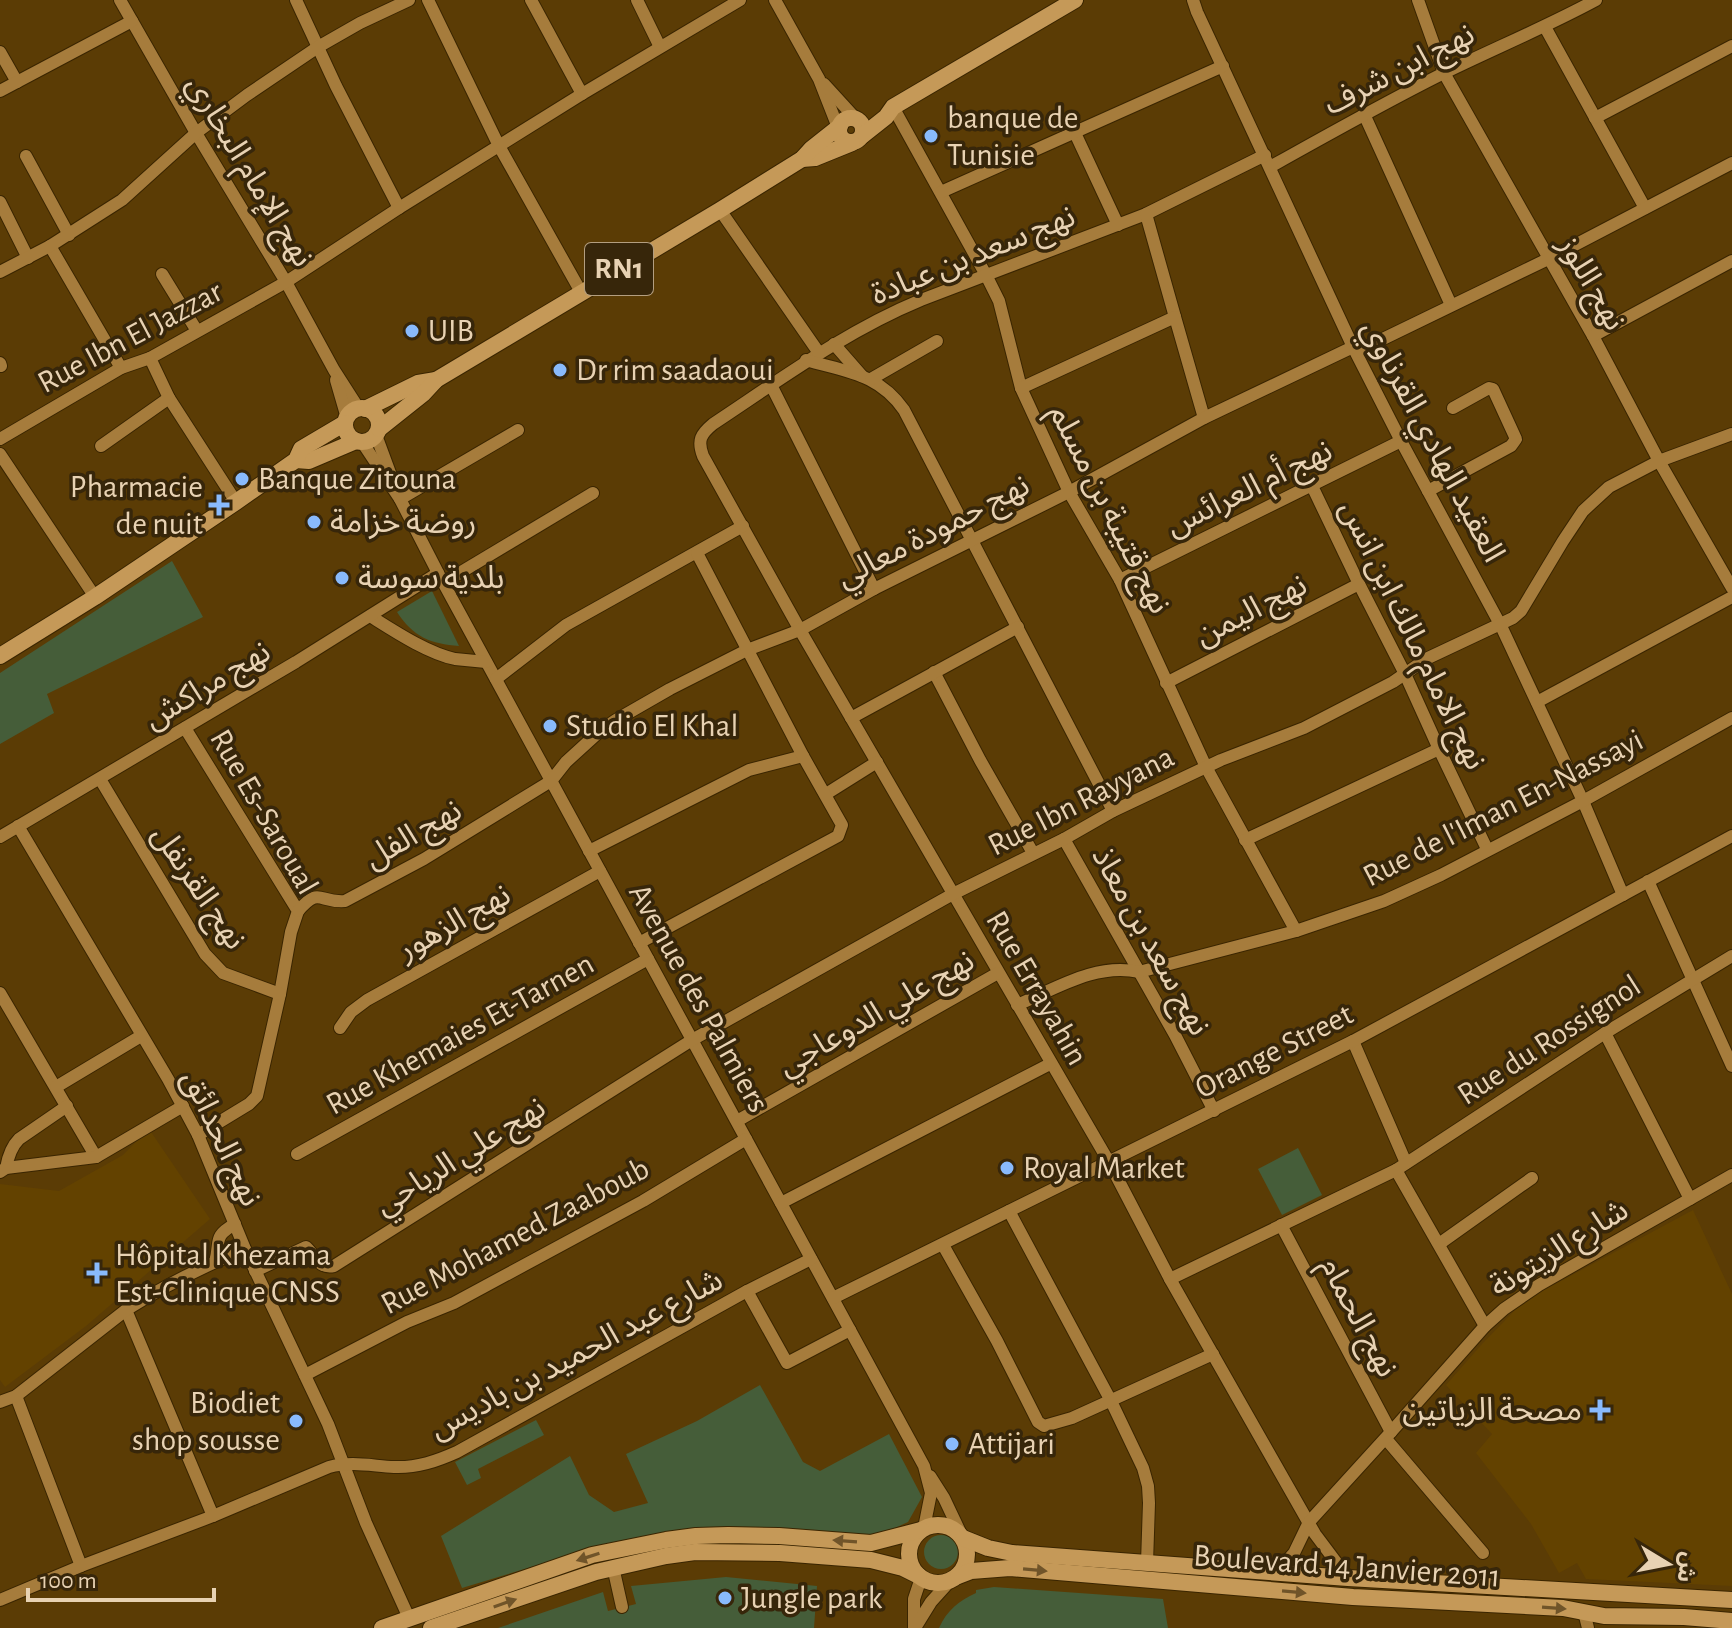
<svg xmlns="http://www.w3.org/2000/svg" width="1732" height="1628" viewBox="0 0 1732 1628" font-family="'Alegreya Sans','Noto Sans Arabic',sans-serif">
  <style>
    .built { fill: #634200 }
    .green { fill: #455d39 }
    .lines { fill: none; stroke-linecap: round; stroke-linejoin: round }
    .minor-casing { stroke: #3a2501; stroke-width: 14 }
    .major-casing { stroke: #3a2501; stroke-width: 18 }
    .minor { stroke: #a67c3c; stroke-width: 12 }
    .major { stroke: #c59958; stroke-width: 16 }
    .oneway { fill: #705429 }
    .poi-dot { fill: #89bafc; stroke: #37260a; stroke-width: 3 }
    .labels { text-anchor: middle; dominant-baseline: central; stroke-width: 7; stroke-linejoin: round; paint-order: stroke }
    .shield { fill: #37260a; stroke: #b39e80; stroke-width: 2 }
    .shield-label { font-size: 30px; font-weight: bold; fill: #e8d2b3 }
    .street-label { font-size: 32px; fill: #e8d2b3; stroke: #37260a }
    .poi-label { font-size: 32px; fill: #e8d2b3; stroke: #37260a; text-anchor: start }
  </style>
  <rect width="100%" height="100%" fill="#5b3c05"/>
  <!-- built -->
  <g class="built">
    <path d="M 149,1129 L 210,1219 L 86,1326 L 5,1387 L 0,1380 L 0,1184 L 59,1191 L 123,1155 Z"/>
    <path d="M 1693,1210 L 1732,1294 L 1732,1586 L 1586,1579 L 1577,1563 L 1559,1573 L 1531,1524 L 1476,1453 L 1492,1434 L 1446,1385 L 1482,1344 L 1520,1305 L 1535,1295 Z"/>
  </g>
  <!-- green -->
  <g class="green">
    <path d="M 172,561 L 203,617 L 47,694 L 54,713 L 0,744 L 0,673 Z"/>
    <path d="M 432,591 L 459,646 C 431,644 413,637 397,612 Z"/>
    <path d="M 1298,1148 L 1322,1195 L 1282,1215 L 1258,1169 Z"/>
    <path d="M 760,1385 L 803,1462 L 820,1471 L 889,1434 L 922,1497 L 908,1522 L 871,1539 L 601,1546 L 462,1588 L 441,1536 L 570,1456 L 589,1495 L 614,1512 L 648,1503 L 626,1454 L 697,1421 Z"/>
    <path d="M 536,1420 L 544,1435 L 478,1469 L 481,1478 L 467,1485 L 455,1462 Z"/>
    <circle cx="941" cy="1552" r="17"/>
    <path d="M 726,1577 L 817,1586 L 814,1628 L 498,1628 L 603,1592 L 608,1611 L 636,1604 L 631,1586 Z"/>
    <path d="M 994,1587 L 1163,1599 L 1168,1628 L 939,1628 C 947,1610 959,1601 976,1593 L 976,1590 Z"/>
  </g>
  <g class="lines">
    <!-- minor casing -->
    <g class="minor-casing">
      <g id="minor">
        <path d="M 120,0 L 196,133 L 286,282 L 334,370 L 359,409"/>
        <path d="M 296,0 L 336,86 L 399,208"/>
        <path d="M 428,0 L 499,146 L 581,292"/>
        <path d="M 531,0 L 582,94"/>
        <path d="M 637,0 L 660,47"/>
        <path d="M 775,0 L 819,79 L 839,130"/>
        <path d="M 1193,0 L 1197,12 L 1353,347 L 1401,441 L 1501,626 L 1583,801 L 1623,895"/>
        <path d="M 1418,0 L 1444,73 L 1593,336 L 1659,461 L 1732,588"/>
        <path d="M 1545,27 L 1645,208"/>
        <path d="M 0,52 L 17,82"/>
        <path d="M 824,84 L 856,119"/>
        <path d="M 0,91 L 132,21"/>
        <path d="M 893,107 L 986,275 L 999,301 L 1021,388 L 1069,492 L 1120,580 L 1206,767 L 1296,931"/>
        <path d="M 1364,114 L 1451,305"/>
        <path d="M 1595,118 L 1732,46"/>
        <path d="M 1075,133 L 1118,225"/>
        <path d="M 1265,155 L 1146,214 L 921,300 C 846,331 781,379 713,424 C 701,434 697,440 703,456 L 800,630 L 1109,1162 L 1170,1279 L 1315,1534 L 1348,1578"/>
        <path d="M 26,156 L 69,235"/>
        <path d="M 1270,167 C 1327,135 1384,103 1442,74 C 1493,49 1546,27 1596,0"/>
        <path d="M 941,192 L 1223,66"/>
        <path d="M 0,202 L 28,258"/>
        <path d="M 720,210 L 819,353"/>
        <path d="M 1146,214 L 1175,317"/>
        <path d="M 50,246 L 121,368"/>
        <path d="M 0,272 L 50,246 L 122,200 L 196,133 L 247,95 L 318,47 L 360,23 L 409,0"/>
        <path d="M 162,274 L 197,331"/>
        <path d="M 1593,336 L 1732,261"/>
        <path d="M 834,344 L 862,376"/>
        <path d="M 1356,352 L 1548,259 L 1732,163"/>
        <path d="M 150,358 L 169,398 L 236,502"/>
        <path d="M 806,360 C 846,372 878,373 904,410 L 1113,811"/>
        <path d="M 0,363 L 1,366"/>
        <path d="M 871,379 L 937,341"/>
        <path d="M 336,380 L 347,418"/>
        <path d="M 771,385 L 874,589"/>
        <path d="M 1021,388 L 1175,317 L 1204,418"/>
        <path d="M 376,435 L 393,481"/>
        <path d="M 0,439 L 121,368 L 150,358 L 286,282 L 399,208 L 582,94 L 740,0"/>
        <path d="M 362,442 L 400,499 L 438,573 L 924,1466 L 931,1493 L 924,1528"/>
        <path d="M 101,446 L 169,398"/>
        <path d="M 0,454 L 95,597"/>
        <path d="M 1312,486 L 1359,584 L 1405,674 L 1439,749 L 1487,849"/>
        <path d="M 1428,491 L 1511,446 L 1516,439 L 1493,389 L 1489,388 L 1453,408"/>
        <path d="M 400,499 L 518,430"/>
        <path d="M 1120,580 L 1401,441"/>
        <path d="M 443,583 L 593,493"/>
        <path d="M 370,616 C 394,631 427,653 455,659 C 465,660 476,661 486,662"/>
        <path d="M 934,672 L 980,760 L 1033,853"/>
        <path d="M 496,679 L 566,625 L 743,526"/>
        <path d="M 1166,683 L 1359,584"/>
        <path d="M 1537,702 L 1732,597"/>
        <path d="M 851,718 L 1018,627"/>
        <path d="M 185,728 L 298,911 L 291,932 L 280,994 L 257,1096 L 249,1104 L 198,1135"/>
        <path d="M 100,779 L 205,954 L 223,973 L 280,994"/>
        <path d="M 826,794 L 877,762"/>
        <path d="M 18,826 L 168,1079 L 198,1135 L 245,1249 L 328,1424 L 366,1523 L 409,1618"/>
        <path d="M 0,837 L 296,662 L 438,573"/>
        <path d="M 1064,839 L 1175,1035 L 1214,1111"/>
        <path d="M 1245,840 L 1439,749"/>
        <path d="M 589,851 L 749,770 L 803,756"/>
        <path d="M 1648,881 L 1732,1066"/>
        <path d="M 298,911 C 320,886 318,903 345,901 L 424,859 L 551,781 L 566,762 L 600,731 L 616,720 L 670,689 L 747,650 L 800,630 L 874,589 L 1069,492 L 1204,418 L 1353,347"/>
        <path d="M 639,943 L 838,836 L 842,825 L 803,756 L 697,553"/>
        <path d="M 0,993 L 96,1157"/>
        <path d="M 1017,1005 C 1055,989 1097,962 1139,972 L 1296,931 L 1384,901 L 1441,875 L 1583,801 L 1732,718"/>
        <path d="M 340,1028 L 351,1012 L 367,1000 L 600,871"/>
        <path d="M 1605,1033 L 1690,1199"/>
        <path d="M 1353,1041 L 1406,1163"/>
        <path d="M 56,1087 L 141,1036"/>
        <path d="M 737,1121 L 998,973"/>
        <path d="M 297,1154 L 648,959"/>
        <path d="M 6,1168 C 8,1157 11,1147 19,1139 L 67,1106"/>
        <path d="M 1396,1170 L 1485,1326"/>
        <path d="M 0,1172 L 6,1168 L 96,1157 L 183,1106"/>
        <path d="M 781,1203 L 1050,1064"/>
        <path d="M 1009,1211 L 1111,1401 L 1143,1468 L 1148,1486 L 1149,1503 L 1147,1563"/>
        <path d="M 1281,1225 L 1391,1432"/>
        <path d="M 1439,1244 L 1532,1178"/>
        <path d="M 943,1245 L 997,1341 L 1038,1422 L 1044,1426 L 1072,1418 L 1213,1354"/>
        <path d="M 215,1262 C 221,1241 212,1237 235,1224"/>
        <path d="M 255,1271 L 306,1247 C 316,1256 318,1269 334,1266 L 692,1040 L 953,894 L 1064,839 L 1113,811 L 1221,760 L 1304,728 L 1393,682 L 1428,658 L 1513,618 L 1521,611 L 1563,541 L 1583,511 L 1609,487 L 1659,461 L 1732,434"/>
        <path d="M 1170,1279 L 1396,1170 L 1605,1033 L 1732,956"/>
        <path d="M 747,1291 L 787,1363 L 850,1330"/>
        <path d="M 833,1298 L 1353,1041 L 1732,836"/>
        <path d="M 126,1310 L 213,1516"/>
        <path d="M 305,1375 L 407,1322 L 454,1303 L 643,1201 L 746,1139"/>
        <path d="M 16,1396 L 81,1566"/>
        <path d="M 0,1402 L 16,1396 L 126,1310 C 164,1286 204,1266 245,1249"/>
        <path d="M 1386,1439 L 1483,1553"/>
        <path d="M 930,1476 L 944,1498 L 961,1534"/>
        <path d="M 613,1567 L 622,1607"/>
        <path d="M 1278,1571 L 1294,1553 L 1309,1522 L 1391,1432 L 1485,1326 L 1504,1309 L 1539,1285 L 1732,1175"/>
        <path d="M 0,1600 L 81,1566 L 213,1516 L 329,1467 C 351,1461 372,1466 394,1467 C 417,1468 437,1461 457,1452 L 747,1291 L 811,1259"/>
        <path d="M 1584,1612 L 1588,1628"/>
        <path d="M 914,1628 L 914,1599 L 921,1578"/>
        <path d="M 915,1628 L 931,1602 L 950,1581"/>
      </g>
    </g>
    <!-- major casing -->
    <g class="major-casing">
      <g id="major">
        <circle cx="851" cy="130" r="12"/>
        <path d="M 862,136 L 886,117 L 893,107 L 1075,0"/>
        <path d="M 802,159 L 815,158 L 852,143"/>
        <circle cx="362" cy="425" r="17"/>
        <path d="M 365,409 L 418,383 L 436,380"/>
        <path d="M 379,429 L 423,394 L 436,380 L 720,210 L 802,159 L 811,149 L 840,126"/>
        <path d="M 296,460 L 309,461 L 356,441"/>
        <path d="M 0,656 L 95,597 L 236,502 L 296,460 L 301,449 L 345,423"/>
        <circle cx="938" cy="1554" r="29"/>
        <path d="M 963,1538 L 988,1548 L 1012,1553 L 1348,1578 L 1732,1600"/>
        <path d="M 958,1576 L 971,1571 L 1010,1568 L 1353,1597 L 1563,1608 L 1604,1616 L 1684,1617 L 1732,1621"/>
        <path d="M 382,1628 L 592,1555 L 666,1540 L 696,1536 L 728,1535 L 779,1536 L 871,1543 L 921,1530"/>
        <path d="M 431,1628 L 596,1572 L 666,1556 L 695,1552 L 780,1553 L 871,1560 L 903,1568 L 919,1576"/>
      </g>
    </g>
    <!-- minor -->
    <use href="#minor" class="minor"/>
    <!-- major -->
    <use href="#major" class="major"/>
  </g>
  <!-- one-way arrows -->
  <defs><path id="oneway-solid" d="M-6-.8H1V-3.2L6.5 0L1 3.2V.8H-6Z" transform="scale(2)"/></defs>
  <g class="oneway">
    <use href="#oneway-solid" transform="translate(845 1541) rotate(-176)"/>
    <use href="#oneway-solid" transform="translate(588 1557) rotate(162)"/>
    <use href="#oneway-solid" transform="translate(1035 1570) rotate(5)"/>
    <use href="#oneway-solid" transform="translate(1294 1592) rotate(5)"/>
    <use href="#oneway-solid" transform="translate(505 1603) rotate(-19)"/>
    <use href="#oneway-solid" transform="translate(1554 1608) rotate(4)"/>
  </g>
  <!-- markers -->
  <g class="poi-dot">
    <circle cx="931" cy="136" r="8"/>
    <circle cx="412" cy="331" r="8"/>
    <circle cx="560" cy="370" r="8"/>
    <circle cx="242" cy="479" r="8"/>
    <path d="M215 493h8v8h8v8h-8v8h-8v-8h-8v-8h8z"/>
    <circle cx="314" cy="522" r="8"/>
    <circle cx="342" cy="578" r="8"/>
    <circle cx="550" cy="726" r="8"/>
    <circle cx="1007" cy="1168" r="8"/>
    <path d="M93 1261h8v8h8v8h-8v8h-8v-8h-8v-8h8z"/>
    <path d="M1596 1398h8v8h8v8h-8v8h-8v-8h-8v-8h8z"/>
    <circle cx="296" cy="1421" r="8"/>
    <circle cx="952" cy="1444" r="8"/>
    <circle cx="725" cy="1598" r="8"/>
  </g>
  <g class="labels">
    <!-- shield labels -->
    <rect class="shield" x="585" y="243" width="68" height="52" rx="6"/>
    <g class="shield-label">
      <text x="619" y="269">RN1</text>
    </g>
    <!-- street labels -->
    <g class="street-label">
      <text transform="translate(1399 69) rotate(-27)">نهج ابن شرف</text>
      <text transform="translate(250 171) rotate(59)">نهج الإمام البخاري</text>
      <text transform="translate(973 255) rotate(-22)">نهج سعد بن عبادة</text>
      <text transform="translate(1592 283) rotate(60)">نهج اللوز</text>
      <text transform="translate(130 337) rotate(-28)">Rue Ibn El Jazzar</text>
      <text transform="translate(1433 441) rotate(62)">العقيد الهادي القرناوي</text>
      <text transform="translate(1249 488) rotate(-26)">نهج أم العرائس</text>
      <text transform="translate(1110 509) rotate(63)">نهج قتيبة بن مسلم</text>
      <text transform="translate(933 531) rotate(-27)">نهج حمودة معالي</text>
      <text transform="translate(1251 610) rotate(-27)">نهج اليمن</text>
      <text transform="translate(1413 635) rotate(64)">نهج الامام مالك ابن انس</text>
      <text transform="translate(207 685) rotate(-31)">نهج مراكش</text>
      <text transform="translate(1081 801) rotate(-27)">Rue Ibn Rayyana</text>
      <text transform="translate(1503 808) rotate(-27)">Rue de l'Iman En-Nassayi</text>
      <text transform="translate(264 812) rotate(60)">Rue Es-Saroual</text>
      <text transform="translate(413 834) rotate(-30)">نهج الفل</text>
      <text transform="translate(199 887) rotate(56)">نهج القرنفل</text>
      <text transform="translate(454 922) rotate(-29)">نهج الزهور</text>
      <text transform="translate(1151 941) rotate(61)">نهج سعد بن معاذ</text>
      <text transform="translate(1037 988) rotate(60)">Rue Errayahin</text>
      <text transform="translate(699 998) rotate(61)">Avenue des Palmiers</text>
      <text transform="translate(876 1013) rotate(-30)">نهج علي الدوعاجي</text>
      <text transform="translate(460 1034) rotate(-29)">Rue Khemaies Et-Tarnen</text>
      <text transform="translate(1549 1040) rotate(-33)">Rue du Rossignol</text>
      <text transform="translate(1274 1051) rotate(-27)">Orange Street</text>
      <text transform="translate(222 1138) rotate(65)">نهج الحدائق</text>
      <text transform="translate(460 1156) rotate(-32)">نهج علي الرياحي</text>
      <text transform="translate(515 1236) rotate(-28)">Rue Mohamed Zaaboub</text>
      <text transform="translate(1559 1248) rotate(-32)">شارع الزيتونة</text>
      <text transform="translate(1359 1317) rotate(62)">نهج الحمام</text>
      <text transform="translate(576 1354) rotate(-28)">شارع عبد الحميد بن باديس</text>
      <text transform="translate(1347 1566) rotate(4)">Boulevard 14 Janvier 2011</text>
    </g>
    <!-- poi labels -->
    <g class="poi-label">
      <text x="947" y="118">banque de<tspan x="947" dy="37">Tunisie</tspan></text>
      <text x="428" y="331">UIB</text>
      <text x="576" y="370">Dr rim saadaoui</text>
      <text x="258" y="479">Banque Zitouna</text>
      <text x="203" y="487" text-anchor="end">Pharmacie<tspan x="203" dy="37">de nuit</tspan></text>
      <text x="330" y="522">روضة خزامة</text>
      <text x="358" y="578">بلدية سوسة</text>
      <text x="566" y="726">Studio El Khal</text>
      <text x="1023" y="1168">Royal Market</text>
      <text x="115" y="1255">Hôpital Khezama<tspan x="115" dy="37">Est-Clinique CNSS</tspan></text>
      <text x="280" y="1403" text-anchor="end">Biodiet<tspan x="280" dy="37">shop sousse</tspan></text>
      <text x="1582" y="1410" text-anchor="end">مصحة الزياتين</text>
      <text x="968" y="1444">Attijari</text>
      <text x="741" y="1598">Jungle park</text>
    </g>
  </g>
  <!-- north arrow -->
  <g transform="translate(1668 1564) rotate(100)" stroke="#37260a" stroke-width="6" paint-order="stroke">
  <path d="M0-6L14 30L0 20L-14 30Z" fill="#e8d2b3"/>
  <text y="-12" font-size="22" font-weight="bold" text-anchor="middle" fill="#e8d2b3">ش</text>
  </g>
  <!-- scale -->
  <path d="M28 1588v12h186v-12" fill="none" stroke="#e8d2b3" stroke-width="4"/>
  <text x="40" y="1588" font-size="24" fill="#e8d2b3" stroke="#37260a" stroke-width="6" paint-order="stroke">100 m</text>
</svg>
